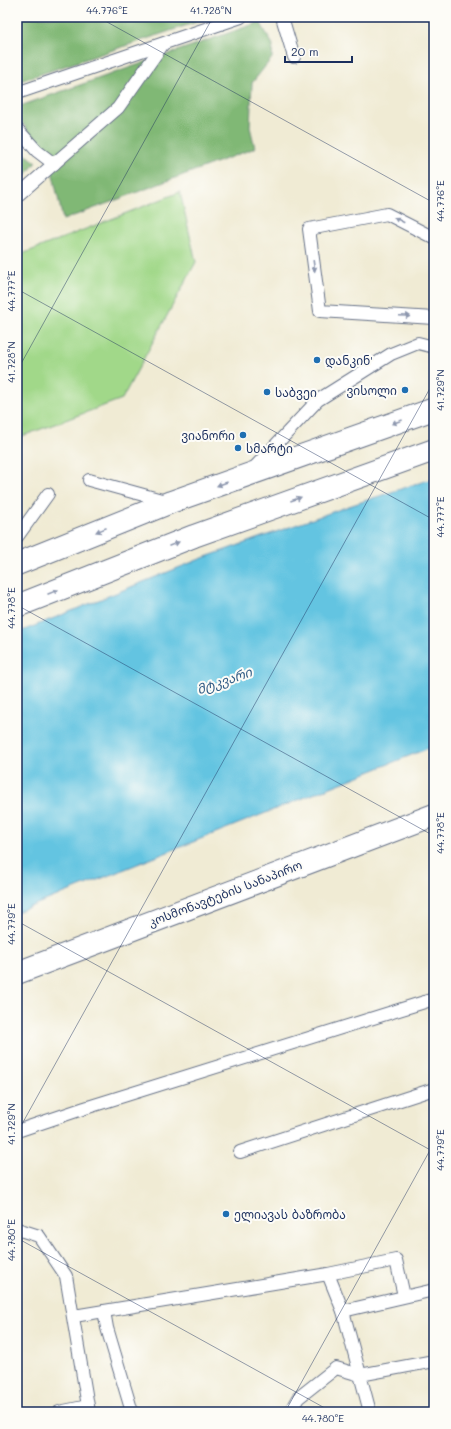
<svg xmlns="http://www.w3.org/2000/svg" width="451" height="1429" viewBox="0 0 451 1429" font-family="Mali,'Noto Sans Georgian',sans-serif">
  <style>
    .green { fill: #a1d889; stroke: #5e8474 }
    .forest { fill: #80b875; stroke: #4e746a }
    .water { fill: #63c4e1; stroke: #3f7aa0 }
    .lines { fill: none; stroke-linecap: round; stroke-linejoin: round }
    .service-casing { stroke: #667187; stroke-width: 14 }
    .primary-casing { stroke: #667187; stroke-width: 24 }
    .trunk-casing { stroke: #667187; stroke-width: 24 }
    .service { stroke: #fff; stroke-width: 12 }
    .primary { stroke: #fff; stroke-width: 22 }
    .trunk { stroke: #fff; stroke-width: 22 }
    .oneway { fill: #8d97ae }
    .ticks { fill: none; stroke: #1b2f5e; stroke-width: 1; stroke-opacity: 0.45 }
    .poi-dot { fill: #1f6fb2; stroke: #fdfcf7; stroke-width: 1.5 }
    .labels { text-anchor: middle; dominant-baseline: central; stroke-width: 4; stroke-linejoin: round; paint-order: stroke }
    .poi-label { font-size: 12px; fill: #1b2f5e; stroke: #fdfcf7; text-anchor: start }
    .street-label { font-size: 12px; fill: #1b2f5e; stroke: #fdfcf7 }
    .water-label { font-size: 13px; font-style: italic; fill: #315c85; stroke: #fdfcf7 }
    .neatline { fill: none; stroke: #1b2f5e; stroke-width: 1.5 }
    .ticks-label { font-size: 10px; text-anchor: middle; fill: #1b2f5e }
  </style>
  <rect width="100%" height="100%" fill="#fdfcf7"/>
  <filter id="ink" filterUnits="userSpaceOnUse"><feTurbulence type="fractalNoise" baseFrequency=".025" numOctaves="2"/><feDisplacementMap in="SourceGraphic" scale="8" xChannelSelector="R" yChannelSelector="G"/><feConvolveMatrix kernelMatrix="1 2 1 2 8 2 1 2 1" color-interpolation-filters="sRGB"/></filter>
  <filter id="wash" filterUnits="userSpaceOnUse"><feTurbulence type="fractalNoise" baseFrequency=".012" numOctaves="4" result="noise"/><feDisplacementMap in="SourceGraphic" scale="16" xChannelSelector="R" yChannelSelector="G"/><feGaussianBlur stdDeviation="0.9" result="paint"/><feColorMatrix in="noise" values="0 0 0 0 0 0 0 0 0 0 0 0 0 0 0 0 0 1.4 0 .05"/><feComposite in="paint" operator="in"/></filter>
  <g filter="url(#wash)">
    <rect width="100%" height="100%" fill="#f0ebd4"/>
    <!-- green -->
    <path class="green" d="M 180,192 L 196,262 L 122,399 L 17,438 L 17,256 Z"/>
    <!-- forest -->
    <g class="forest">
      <path d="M 17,17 L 212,17 L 17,82 Z"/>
      <path d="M 260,22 L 273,45 L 272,58 L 252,83 L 250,127 L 255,148 L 63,220 L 47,148 L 30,134 L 17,115 L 17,107 Z"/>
      <path d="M 17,148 L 36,162 L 25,176 L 17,179 Z"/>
    </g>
    <!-- water -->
    <path class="water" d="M 434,478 L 434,746 L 17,912 L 17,633 L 200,559 L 346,507 Z"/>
  </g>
  <g filter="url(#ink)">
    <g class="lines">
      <!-- service casing -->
      <g class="service-casing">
        <g id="service">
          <path d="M 282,17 L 294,57"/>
          <path d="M 17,93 L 241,17"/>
          <path d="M 17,129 L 37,151 L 54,164"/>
          <path d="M 17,196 L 118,108 L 163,44"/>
          <path d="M 434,238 L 387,214 L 309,229 L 320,311 L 434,318"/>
          <path d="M 253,469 L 318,400 L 391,354 L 418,343 L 434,347"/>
          <path d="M 89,480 L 169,502"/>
          <path d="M 17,537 L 48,494"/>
          <path d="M 17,1131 L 85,1108 L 434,999"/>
          <path d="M 240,1152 L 434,1089"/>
          <path d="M 17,1229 L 39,1236 L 66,1276 L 89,1412"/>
          <path d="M 328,1274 L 343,1311 L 370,1412"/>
          <path d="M 104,1311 L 107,1328 L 132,1412"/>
          <path d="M 343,1311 L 434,1290"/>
          <path d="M 74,1316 L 328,1274 L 396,1260 L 404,1296"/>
          <path d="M 59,1412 L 88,1406"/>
          <path d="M 290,1412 L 298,1398 L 336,1368 L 360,1375 L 434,1361"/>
        </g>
      </g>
      <!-- primary casing -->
      <g class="primary-casing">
        <path id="primary" d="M 17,973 L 434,815"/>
      </g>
      <!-- trunk casing -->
      <g class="trunk-casing">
        <g id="trunk">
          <path d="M 17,564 L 171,502 L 434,409"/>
          <path d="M 17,606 L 194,536 L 434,450"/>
        </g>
      </g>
      <!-- service -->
      <use href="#service" class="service"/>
      <!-- primary -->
      <use href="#primary" class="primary"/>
      <!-- trunk -->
      <use href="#trunk" class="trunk"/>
    </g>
    <!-- one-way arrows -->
    <defs><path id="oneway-solid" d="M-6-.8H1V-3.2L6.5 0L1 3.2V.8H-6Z"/></defs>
    <g class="oneway">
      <use href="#oneway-solid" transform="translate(399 220) rotate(-153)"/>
      <use href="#oneway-solid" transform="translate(314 266) rotate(82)"/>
      <use href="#oneway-solid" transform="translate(405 316) rotate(3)"/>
      <use href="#oneway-solid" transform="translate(397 422) rotate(160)"/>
      <use href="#oneway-solid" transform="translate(222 484) rotate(160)"/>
      <use href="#oneway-solid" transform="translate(296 499) rotate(-20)"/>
      <use href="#oneway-solid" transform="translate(101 530) rotate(158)"/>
      <use href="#oneway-solid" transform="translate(174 544) rotate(-22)"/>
      <use href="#oneway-solid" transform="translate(53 592) rotate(-22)"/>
    </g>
  </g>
  <!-- ticks -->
  <path class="ticks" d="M 98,17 L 434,203M 17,289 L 434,520M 17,371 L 213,17M 17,605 L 434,836M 17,921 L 434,1152M 17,1133 L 434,381M 17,1238 L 332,1412M 285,1412 L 434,1143"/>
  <!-- markers -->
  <g class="poi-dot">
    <circle cx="317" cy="360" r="4"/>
    <circle cx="405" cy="390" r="4"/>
    <circle cx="267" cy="392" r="4"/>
    <circle cx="243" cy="435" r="4"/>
    <circle cx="238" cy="448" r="4"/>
    <circle cx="226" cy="1214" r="4"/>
  </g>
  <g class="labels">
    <!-- poi labels -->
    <g class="poi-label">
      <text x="325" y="360">დანკინ'</text>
      <text x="397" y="390" text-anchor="end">ვისოლი</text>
      <text x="275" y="392">საბვეი</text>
      <text x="235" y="435" text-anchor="end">ვიანორი</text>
      <text x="246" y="448">სმარტი</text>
      <text x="234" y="1214">ელიავას ბაზრობა</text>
    </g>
    <!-- street labels -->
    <g class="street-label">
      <text transform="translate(225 893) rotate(-21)">კოსმონავტების სანაპირო</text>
    </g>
    <!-- water labels -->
    <g class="water-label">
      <text transform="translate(224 680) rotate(-19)">მტკვარი</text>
    </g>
  </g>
  <!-- margin -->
  <rect width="451" height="1429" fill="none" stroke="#fdfcf7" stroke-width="44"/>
  <!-- scale -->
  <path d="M285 56v6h67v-6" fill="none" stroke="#1b2f5e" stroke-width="2"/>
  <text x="291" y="56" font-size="12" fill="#1b2f5e" stroke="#fdfcf7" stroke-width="3" paint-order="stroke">20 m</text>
  <rect x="22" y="22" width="407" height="1385" class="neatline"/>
  <g class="ticks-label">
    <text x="107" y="14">44.776°E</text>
    <text x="211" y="14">41.728°N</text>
    <text transform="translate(440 201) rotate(-90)" y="4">44.776°E</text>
    <text transform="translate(11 291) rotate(-90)" y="4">44.777°E</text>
    <text transform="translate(11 362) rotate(-90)" y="4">41.728°N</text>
    <text transform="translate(440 390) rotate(-90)" y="4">41.729°N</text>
    <text transform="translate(440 517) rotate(-90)" y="4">44.777°E</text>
    <text transform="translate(11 608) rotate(-90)" y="4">44.778°E</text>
    <text transform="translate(440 833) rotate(-90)" y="4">44.778°E</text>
    <text transform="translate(11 924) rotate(-90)" y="4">44.779°E</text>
    <text transform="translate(11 1124) rotate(-90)" y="4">41.729°N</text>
    <text transform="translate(440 1150) rotate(-90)" y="4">44.779°E</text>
    <text transform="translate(11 1240) rotate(-90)" y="4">44.780°E</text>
    <text x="323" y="1422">44.780°E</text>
  </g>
</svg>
